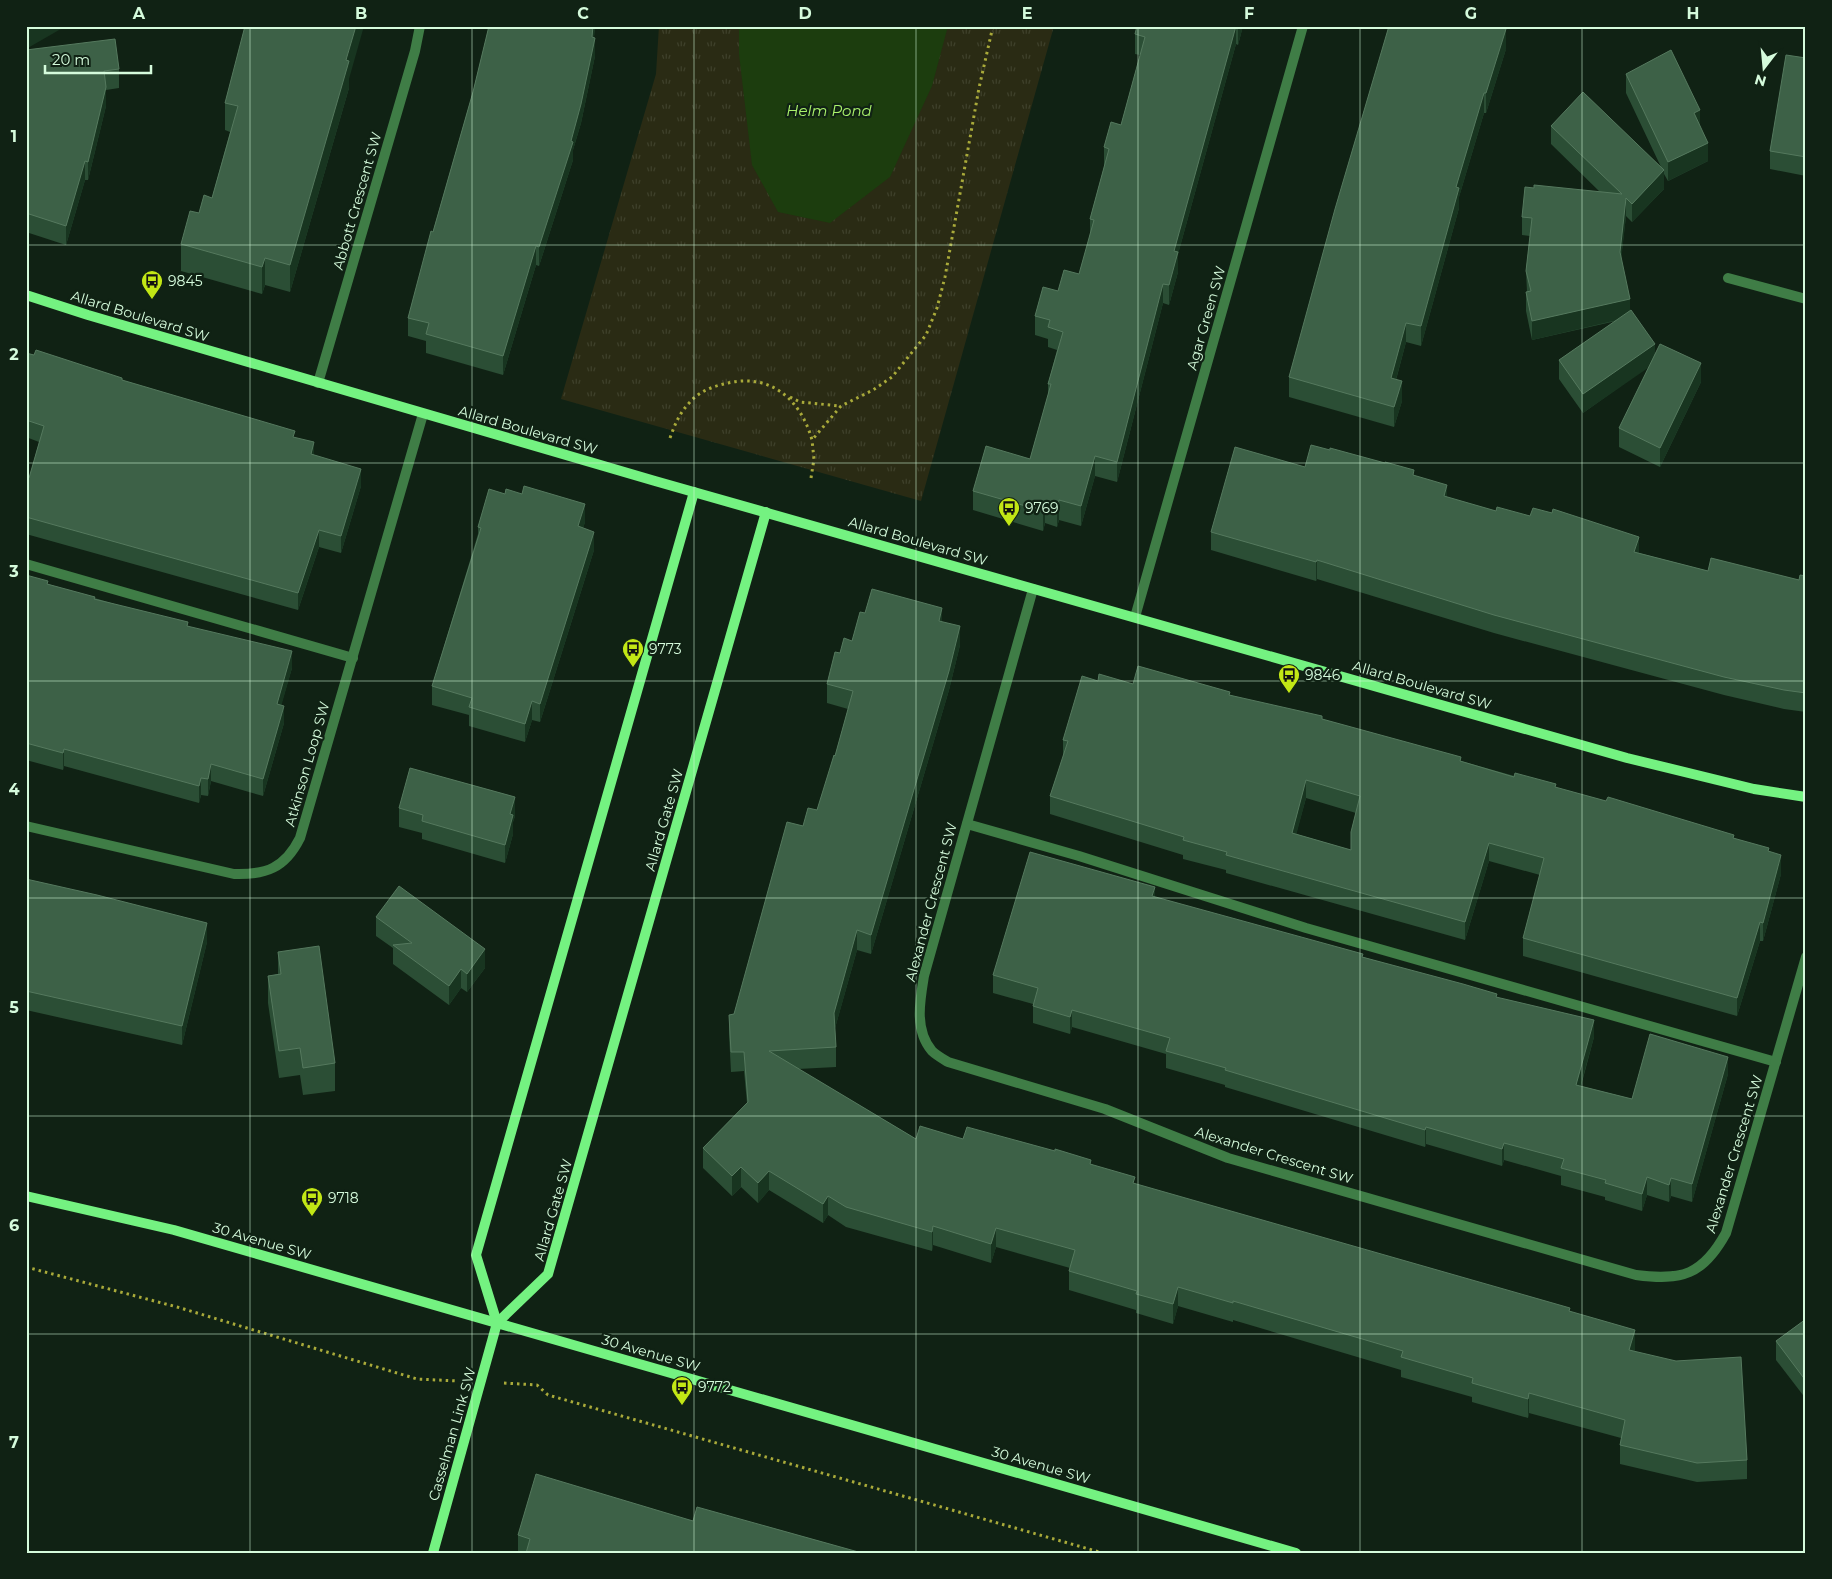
<svg xmlns="http://www.w3.org/2000/svg" width="1832" height="1579" viewBox="0 0 1832 1579" font-family="Montserrat,sans-serif">
  <style>
    .park { fill: url(#park-tufts) }
    .water { fill: #1c3d0e }
    .lines { fill: none; stroke-linecap: round; stroke-linejoin: round }
    .path { stroke: #a9aa3a; stroke-width: 3; stroke-dasharray: 2.5 4; stroke-linecap: butt }
    .lane { stroke: #3f7d46; stroke-width: 10 }
    .street { stroke: #3f7d46; stroke-width: 10 }
    .secondary { stroke: #74f281; stroke-width: 10 }
    .wall { fill: #2b4e35; fill-rule: evenodd }
    .shaded-wall { fill: #183520 }
    .building { fill: #3d6147; stroke: #55795e; fill-rule: evenodd }
    .grid { fill: none; stroke: #d5fbdc; stroke-width: 1; stroke-opacity: 0.55 }
    .labels { text-anchor: middle; dominant-baseline: central; stroke-width: 4.5; stroke-linejoin: round; paint-order: stroke }
    .street-label { font-size: 14px; fill: #d5fbdc; stroke: #102214 }
    .poi-label { font-size: 14px; fill: #d5fbdc; stroke: #102214; text-anchor: start }
    .water-label { font-size: 15px; font-style: italic; fill: #aaf26c; stroke: #102214 }
    .neatline { fill: none; stroke: #d5fbdc; stroke-width: 2 }
    .grid-label { font-size: 16px; text-anchor: middle; font-weight: bold; fill: #d5fbdc }
  </style>
  <defs>
    <pattern id="park-tufts" width="24" height="20" patternUnits="userSpaceOnUse" patternTransform="scale(1.25)"><rect width="24" height="20" fill="#2a2b14"/><path d="M3 7l-1-3M5 7V3M7 7l1-3M15 17l-1-3M17 17v-4M19 17l1-3" fill="none" stroke="#3e402a"/></pattern>
  </defs>
  <rect width="100%" height="100%" fill="#102214"/>
  <!-- park -->
  <path class="park" d="M 659,26 L 1054,26 L 921,501 L 561,399 L 656,74 Z"/>
  <!-- water -->
  <path class="water" d="M 739,26 L 948,26 L 932,86 L 890,177 L 830,223 L 778,212 L 752,165 L 739,54 Z"/>
  <g class="lines">
    <!-- path -->
    <g class="path">
      <path d="M 790,397 L 800,402 L 840,406"/>
      <path d="M 670,438 C 675,424 680,412 691,401 C 700,391 714,386 728,383 C 771,373 801,400 812,440 L 841,406 L 873,390 L 892,377 L 926,335 L 937,308 L 945,277 L 979,88 L 993,26"/>
      <path d="M 811,478 L 814,459 L 812,440"/>
      <path d="M 26,1267 L 177,1307 L 417,1379 L 458,1381"/>
      <path d="M 504,1383 L 537,1385 L 548,1395 L 1103,1553"/>
    </g>
    <!-- lane -->
    <g class="lane">
      <path d="M 26,564 L 353,658"/>
      <path d="M 967,824 L 1079,856 L 1306,928 L 1776,1062"/>
    </g>
    <!-- street -->
    <g class="street">
      <path d="M 1728,278 L 1806,299"/>
      <path d="M 318,383 L 415,51 L 420,26"/>
      <path d="M 1033,589 L 924,976 C 920,1000 914,1030 932,1051 C 936,1055 943,1059 948,1062 L 1105,1109 L 1228,1158 L 1636,1275 C 1682,1281 1703,1275 1726,1233 L 1806,957"/>
      <path d="M 1135,617 L 1303,26"/>
      <path d="M 26,826 L 234,874 C 266,875 285,868 300,838 L 423,414"/>
    </g>
    <!-- secondary -->
    <g class="secondary">
      <path d="M 26,295 L 88,315 L 655,481 L 1627,758 L 1754,789 L 1806,797"/>
      <path d="M 26,1196 L 174,1230 L 1296,1553"/>
      <path d="M 497,1323 L 476,1255 L 694,492"/>
      <path d="M 497,1323 L 548,1274 L 766,512"/>
      <path d="M 433,1553 L 497,1323"/>
    </g>
  </g>
  <!-- wall -->
  <g class="wall">
    <path d="M 489,26 L 595,26 L 594,37 L 595,56 L 581,123 L 573,150 L 573,160 L 539,266 L 536,265 L 503,375 L 426,353 L 426,341 L 408,336 L 408,318 L 473,92 Z"/>
    <path d="M 1137,26 L 1243,26 L 1238,45 L 1236,44 L 1178,254 L 1178,272 L 1169,305 L 1163,303 L 1117,482 L 1095,476 L 1081,526 L 1059,520 L 1057,527 L 1045,523 L 1043,531 L 973,510 L 973,491 L 1030,459 L 1048,396 L 1048,384 L 1057,350 L 1048,347 L 1048,339 L 1035,335 L 1035,316 L 1058,291 L 1079,274 L 1090,235 L 1090,219 L 1104,167 L 1104,147 L 1121,125 L 1140,55 L 1135,54 L 1135,34 Z"/>
    <path d="M 1506,49 L 1486,113 L 1484,113 L 1459,197 L 1459,208 L 1421,346 L 1406,342 L 1396,380 L 1402,401 L 1394,427 L 1289,397 L 1289,377 Z"/>
    <path d="M 26,50 L 119,69 L 119,88 L 106,90 L 106,106 L 88,180 L 85,180 L 66,245 L 26,232 Z"/>
    <path d="M 1806,58 L 1806,176 L 1770,169 L 1770,151 Z"/>
    <path d="M 1626,74 L 1700,126 L 1708,161 L 1668,181 L 1664,174 L 1664,189 L 1632,222 L 1626,216 L 1621,258 L 1630,311 L 1655,355 L 1701,382 L 1660,467 L 1619,447 L 1619,428 L 1649,366 L 1583,413 L 1559,379 L 1559,360 L 1616,321 L 1532,340 L 1526,311 L 1526,292 L 1527,292 L 1526,271 L 1530,236 L 1522,235 L 1522,217 L 1600,192 L 1551,144 L 1551,126 L 1661,167 L 1626,93 Z"/>
    <path d="M 349,79 L 349,88 L 290,292 L 265,285 L 262,294 L 181,271 L 181,244 L 199,213 L 212,198 L 230,132 L 225,130 L 225,103 Z"/>
    <path d="M 26,353 L 122,380 L 295,438 L 314,455 L 361,486 L 341,553 L 319,547 L 298,610 L 26,534 L 26,477 L 29,478 L 39,442 L 26,437 Z"/>
    <path d="M 1330,450 L 1385,463 L 1414,475 L 1447,497 L 1639,553 L 1708,571 L 1799,580 L 1806,576 L 1806,712 L 1784,709 L 1724,695 L 1494,633 L 1317,579 L 1316,581 L 1211,550 L 1211,532 Z"/>
    <path d="M 585,522 L 583,528 L 594,550 L 540,722 L 532,720 L 525,742 L 469,726 L 469,715 L 432,705 L 432,686 L 478,534 L 478,527 Z"/>
    <path d="M 26,575 L 48,584 L 188,626 L 292,668 L 281,705 L 284,723 L 263,796 L 211,781 L 208,796 L 201,795 L 199,803 L 64,766 L 63,770 L 26,760 Z"/>
    <path d="M 865,613 L 942,622 L 960,645 L 949,690 L 871,954 L 857,950 L 835,1028 L 836,1047 L 836,1067 L 798,1069 L 916,1139 L 963,1139 L 1091,1164 L 1135,1184 L 1570,1311 L 1635,1349 L 1634,1351 L 1747,1460 L 1747,1479 L 1697,1482 L 1620,1464 L 1620,1445 L 1621,1438 L 1529,1413 L 1528,1418 L 1472,1402 L 1472,1397 L 1401,1377 L 1401,1370 L 1233,1320 L 1233,1322 L 1178,1306 L 1173,1324 L 1136,1313 L 1136,1310 L 1069,1290 L 1069,1271 L 1070,1268 L 996,1247 L 991,1263 L 933,1245 L 932,1251 L 846,1227 L 828,1215 L 823,1223 L 769,1190 L 758,1203 L 741,1187 L 732,1196 L 703,1168 L 703,1148 L 747,1103 L 744,1071 L 731,1072 L 729,1034 L 729,1015 L 734,1014 L 803,826 L 817,810 L 835,756 L 848,709 L 827,703 L 827,684 L 840,653 L 852,641 Z"/>
    <path d="M 1098,681 L 1230,695 L 1322,719 L 1461,761 L 1734,838 L 1769,852 L 1781,874 L 1763,941 L 1760,941 L 1737,1016 L 1523,956 L 1523,938 L 1540,875 L 1489,861 L 1465,940 L 1226,873 L 1226,870 L 1183,859 L 1183,855 L 1050,814 L 1050,796 L 1063,758 L 1063,740 ZM 1306,798 L 1356,813 L 1351,850 L 1296,834 Z"/>
    <path d="M 399,808 L 515,816 L 513,822 L 513,834 L 505,863 L 422,839 L 422,833 L 399,827 Z"/>
    <path d="M 26,879 L 207,942 L 182,1045 L 26,1010 Z"/>
    <path d="M 1155,897 L 1363,957 L 1497,997 L 1594,1037 L 1581,1086 L 1632,1099 L 1728,1074 L 1692,1202 L 1671,1196 L 1669,1202 L 1647,1195 L 1642,1211 L 1605,1200 L 1605,1197 L 1561,1185 L 1561,1176 L 1504,1160 L 1502,1166 L 1426,1144 L 1425,1147 L 1225,1087 L 1225,1085 L 1166,1068 L 1166,1054 L 1072,1027 L 1070,1034 L 1033,1023 L 1033,1004 L 993,993 L 993,975 Z"/>
    <path d="M 376,917 L 485,968 L 467,992 L 461,988 L 449,1005 L 393,964 L 393,948 L 376,936 Z"/>
    <path d="M 278,952 L 335,1063 L 335,1091 L 303,1095 L 300,1075 L 279,1078 L 268,1003 L 268,976 L 278,974 Z"/>
    <path d="M 1806,1319 L 1806,1399 L 1776,1360 L 1776,1341 Z"/>
    <path d="M 693,1521 L 862,1553 L 518,1553 L 518,1535 Z"/>
  </g>
  <!-- shaded-wall -->
  <g class="shaded-wall">
    <path d="M 33,26 L 66,26 L 26,49 L 26,30 Z"/>
    <path d="M 356,26 L 364,26 L 349,79 L 349,88 L 290,292 L 290,265 Z"/>
    <path d="M 593,26 L 595,26 L 593,48 L 595,38 L 595,56 L 581,123 L 573,150 L 573,160 L 539,266 L 539,247 L 571,141 L 592,37 Z"/>
    <path d="M 1236,26 L 1236,44 L 1178,254 L 1178,272 L 1169,305 L 1169,285 L 1174,251 Z"/>
    <path d="M 1238,26 L 1243,26 L 1238,45 Z"/>
    <path d="M 1506,29 L 1506,49 L 1486,113 L 1486,93 Z"/>
    <path d="M 106,87 L 106,106 L 88,180 L 88,162 Z"/>
    <path d="M 1484,93 L 1484,113 L 1459,197 L 1459,208 L 1421,346 L 1421,326 L 1456,187 Z"/>
    <path d="M 1700,110 L 1700,129 L 1694,113 Z"/>
    <path d="M 1708,143 L 1708,161 L 1668,181 L 1668,162 Z"/>
    <path d="M 85,161 L 85,180 L 66,245 L 66,226 Z"/>
    <path d="M 1664,170 L 1664,189 L 1632,222 L 1632,204 Z"/>
    <path d="M 1626,198 L 1626,216 L 1620,271 L 1620,252 Z"/>
    <path d="M 536,246 L 536,265 L 503,375 L 503,356 Z"/>
    <path d="M 265,258 L 265,285 L 262,294 L 262,267 Z"/>
    <path d="M 1163,284 L 1163,303 L 1117,482 L 1117,462 Z"/>
    <path d="M 1630,299 L 1630,317 L 1532,340 L 1532,321 Z"/>
    <path d="M 1406,323 L 1406,342 L 1391,398 L 1391,378 Z"/>
    <path d="M 1655,344 L 1655,363 L 1583,413 L 1583,394 Z"/>
    <path d="M 1701,363 L 1701,382 L 1660,467 L 1660,448 Z"/>
    <path d="M 1402,381 L 1402,401 L 1394,427 L 1394,407 Z"/>
    <path d="M 314,442 L 314,459 L 311,454 Z"/>
    <path d="M 1095,456 L 1095,476 L 1081,526 L 1081,506 Z"/>
    <path d="M 361,469 L 361,486 L 341,553 L 341,536 Z"/>
    <path d="M 1447,485 L 1447,503 L 1444,496 Z"/>
    <path d="M 1059,500 L 1059,520 L 1057,527 L 1057,507 Z"/>
    <path d="M 585,504 L 585,522 L 578,545 L 578,526 Z"/>
    <path d="M 1045,504 L 1045,523 L 1043,531 L 1043,511 Z"/>
    <path d="M 319,530 L 319,547 L 298,610 L 298,593 Z"/>
    <path d="M 594,532 L 594,550 L 540,722 L 540,704 Z"/>
    <path d="M 1639,537 L 1639,556 L 1634,552 Z"/>
    <path d="M 1317,560 L 1317,579 L 1316,581 L 1316,562 Z"/>
    <path d="M 942,608 L 942,627 L 939,621 Z"/>
    <path d="M 960,626 L 960,645 L 949,690 L 871,954 L 871,935 Z"/>
    <path d="M 292,651 L 292,668 L 277,721 L 277,704 Z"/>
    <path d="M 532,701 L 532,720 L 525,742 L 525,724 Z"/>
    <path d="M 284,706 L 284,723 L 263,796 L 263,779 Z"/>
    <path d="M 64,749 L 64,766 L 63,770 L 63,753 Z"/>
    <path d="M 211,764 L 211,781 L 208,796 L 208,779 Z"/>
    <path d="M 201,778 L 201,795 L 199,803 L 199,786 Z"/>
    <path d="M 1306,780 L 1306,798 L 1292,851 L 1292,833 Z"/>
    <path d="M 515,797 L 515,816 L 513,822 L 513,834 L 505,863 L 505,845 L 510,814 Z"/>
    <path d="M 1489,843 L 1489,861 L 1465,940 L 1465,922 Z"/>
    <path d="M 1781,855 L 1781,874 L 1763,941 L 1763,923 Z"/>
    <path d="M 1155,887 L 1155,904 L 1152,896 Z"/>
    <path d="M 1760,922 L 1760,941 L 1737,1016 L 1737,998 Z"/>
    <path d="M 207,923 L 207,942 L 182,1045 L 182,1026 Z"/>
    <path d="M 857,930 L 857,950 L 834,1032 L 834,1013 Z"/>
    <path d="M 485,949 L 485,968 L 467,992 L 467,974 Z"/>
    <path d="M 461,969 L 461,988 L 449,1005 L 449,986 Z"/>
    <path d="M 1072,1010 L 1072,1027 L 1070,1034 L 1070,1017 Z"/>
    <path d="M 1594,1020 L 1594,1037 L 1576,1102 L 1576,1085 Z"/>
    <path d="M 1728,1057 L 1728,1074 L 1692,1202 L 1692,1184 Z"/>
    <path d="M 1426,1127 L 1426,1144 L 1425,1147 L 1425,1130 Z"/>
    <path d="M 1504,1143 L 1504,1160 L 1502,1166 L 1502,1149 Z"/>
    <path d="M 741,1167 L 741,1187 L 732,1196 L 732,1176 Z"/>
    <path d="M 769,1171 L 769,1190 L 758,1203 L 758,1183 Z"/>
    <path d="M 1647,1177 L 1647,1195 L 1642,1211 L 1642,1194 Z"/>
    <path d="M 1671,1178 L 1671,1196 L 1669,1202 L 1669,1185 Z"/>
    <path d="M 828,1196 L 828,1215 L 823,1223 L 823,1204 Z"/>
    <path d="M 933,1226 L 933,1245 L 932,1251 L 932,1232 Z"/>
    <path d="M 996,1228 L 996,1247 L 991,1263 L 991,1244 Z"/>
    <path d="M 1178,1287 L 1178,1306 L 1173,1324 L 1173,1304 Z"/>
    <path d="M 1635,1330 L 1635,1349 L 1629,1369 L 1629,1350 Z"/>
    <path d="M 1529,1393 L 1529,1413 L 1528,1418 L 1528,1399 Z"/>
  </g>
  <!-- building -->
  <g class="building">
    <path d="M 26,26 L 33,26 L 26,30 Z"/>
    <path d="M 245,26 L 356,26 L 346,60 L 349,61 L 290,265 L 265,258 L 262,267 L 181,244 L 190,211 L 199,213 L 204,195 L 212,198 L 238,106 L 225,103 Z"/>
    <path d="M 489,26 L 593,26 L 592,37 L 595,38 L 581,104 L 571,141 L 573,142 L 539,247 L 536,246 L 503,356 L 426,334 L 429,323 L 408,318 L 431,231 L 433,232 L 473,92 Z"/>
    <path d="M 1137,26 L 1236,26 L 1174,251 L 1178,252 L 1169,285 L 1163,284 L 1117,462 L 1095,456 L 1081,506 L 1059,500 L 1057,507 L 1045,504 L 1043,511 L 973,491 L 986,446 L 1030,459 L 1051,384 L 1048,384 L 1063,332 L 1048,327 L 1050,320 L 1035,316 L 1043,287 L 1058,291 L 1064,270 L 1079,274 L 1094,220 L 1090,219 L 1109,149 L 1104,147 L 1111,122 L 1121,125 L 1145,37 L 1135,34 Z"/>
    <path d="M 1389,26 L 1495,26 L 1506,29 L 1486,93 L 1484,93 L 1456,187 L 1459,188 L 1421,326 L 1406,323 L 1391,378 L 1402,381 L 1394,407 L 1289,377 L 1335,209 Z"/>
    <path d="M 115,39 L 119,69 L 104,71 L 106,87 L 88,162 L 85,161 L 66,226 L 26,213 L 26,50 Z"/>
    <path d="M 1671,50 L 1700,110 L 1694,113 L 1708,143 L 1668,162 L 1626,74 Z"/>
    <path d="M 1786,55 L 1806,58 L 1806,157 L 1770,151 Z"/>
    <path d="M 1583,92 L 1664,170 L 1632,204 L 1626,198 L 1620,252 L 1630,299 L 1532,321 L 1526,292 L 1531,291 L 1526,271 L 1532,218 L 1522,217 L 1525,187 L 1534,188 L 1534,185 L 1622,194 L 1551,126 Z"/>
    <path d="M 1631,310 L 1655,344 L 1583,394 L 1559,360 Z"/>
    <path d="M 1660,344 L 1701,363 L 1660,448 L 1619,428 Z"/>
    <path d="M 36,350 L 122,378 L 122,380 L 295,431 L 293,437 L 314,442 L 311,454 L 361,469 L 341,536 L 319,530 L 298,593 L 26,517 L 26,477 L 29,478 L 44,426 L 26,420 L 26,353 L 34,355 Z"/>
    <path d="M 1311,445 L 1330,450 L 1330,448 L 1385,463 L 1385,462 L 1414,470 L 1413,475 L 1447,485 L 1444,496 L 1496,511 L 1497,507 L 1530,516 L 1533,508 L 1552,513 L 1553,509 L 1639,537 L 1634,552 L 1708,571 L 1711,558 L 1799,580 L 1800,575 L 1806,576 L 1806,693 L 1784,690 L 1724,677 L 1494,615 L 1317,560 L 1316,562 L 1211,532 L 1235,447 L 1305,467 Z"/>
    <path d="M 524,486 L 585,504 L 578,526 L 594,532 L 540,704 L 532,701 L 525,724 L 469,707 L 472,698 L 432,686 L 481,528 L 478,527 L 489,489 L 505,494 L 506,489 L 522,494 Z"/>
    <path d="M 26,575 L 48,581 L 47,584 L 95,597 L 94,599 L 188,622 L 187,626 L 292,651 L 277,704 L 284,706 L 263,779 L 211,764 L 208,779 L 201,778 L 199,786 L 64,749 L 63,753 L 26,743 Z"/>
    <path d="M 872,589 L 942,608 L 939,621 L 960,626 L 949,671 L 871,935 L 857,930 L 834,1013 L 836,1047 L 769,1051 L 916,1139 L 920,1126 L 963,1139 L 967,1127 L 1055,1151 L 1055,1149 L 1091,1160 L 1090,1164 L 1135,1177 L 1133,1183 L 1570,1308 L 1569,1311 L 1635,1330 L 1629,1350 L 1676,1361 L 1741,1357 L 1747,1460 L 1697,1463 L 1620,1445 L 1625,1420 L 1529,1393 L 1528,1399 L 1472,1383 L 1473,1378 L 1401,1357 L 1403,1351 L 1233,1301 L 1233,1303 L 1178,1287 L 1173,1304 L 1136,1294 L 1137,1291 L 1069,1271 L 1075,1250 L 996,1228 L 991,1244 L 933,1226 L 932,1232 L 846,1207 L 828,1196 L 823,1204 L 769,1171 L 758,1183 L 741,1167 L 732,1176 L 703,1148 L 748,1102 L 744,1052 L 731,1052 L 729,1015 L 734,1014 L 787,822 L 803,826 L 808,808 L 817,810 L 834,755 L 835,756 L 853,691 L 827,684 L 835,652 L 840,653 L 844,638 L 852,641 L 860,612 L 865,613 Z"/>
    <path d="M 1138,666 L 1230,692 L 1229,695 L 1322,716 L 1322,719 L 1461,757 L 1460,761 L 1514,777 L 1515,773 L 1556,784 L 1555,787 L 1606,801 L 1608,797 L 1734,835 L 1733,838 L 1769,848 L 1768,851 L 1781,855 L 1763,923 L 1760,922 L 1737,998 L 1523,938 L 1544,858 L 1489,843 L 1465,922 L 1226,855 L 1227,852 L 1183,840 L 1184,837 L 1050,796 L 1068,741 L 1063,740 L 1082,676 L 1098,681 L 1099,674 L 1133,684 ZM 1306,780 L 1360,796 L 1351,832 L 1351,850 L 1292,833 Z"/>
    <path d="M 410,768 L 515,797 L 510,814 L 513,815 L 505,845 L 422,821 L 423,815 L 399,808 Z"/>
    <path d="M 1030,852 L 1155,887 L 1152,896 L 1363,954 L 1362,957 L 1463,984 L 1497,994 L 1496,997 L 1594,1020 L 1576,1085 L 1632,1099 L 1650,1034 L 1728,1057 L 1692,1184 L 1671,1178 L 1669,1185 L 1647,1177 L 1642,1194 L 1605,1183 L 1606,1180 L 1561,1168 L 1564,1159 L 1504,1143 L 1502,1149 L 1426,1127 L 1425,1130 L 1225,1070 L 1226,1068 L 1166,1051 L 1170,1038 L 1072,1010 L 1070,1017 L 1033,1006 L 1038,988 L 993,975 Z"/>
    <path d="M 26,879 L 97,895 L 207,923 L 182,1026 L 26,991 Z"/>
    <path d="M 399,886 L 485,949 L 467,974 L 461,969 L 449,986 L 393,945 L 412,943 L 376,917 Z"/>
    <path d="M 319,946 L 335,1063 L 303,1068 L 300,1048 L 279,1051 L 268,976 L 281,974 L 278,952 Z"/>
    <path d="M 1806,1319 L 1806,1381 L 1776,1341 Z"/>
    <path d="M 536,1474 L 693,1521 L 697,1507 L 862,1553 L 526,1553 L 530,1539 L 518,1535 Z"/>
  </g>
  <!-- grid -->
  <path class="grid" d="M 250,26 L 250,1553M 472,26 L 472,1553M 694,26 L 694,1553M 916,26 L 916,1553M 1138,26 L 1138,1553M 1360,26 L 1360,1553M 1582,26 L 1582,1553M 26,245 L 1806,245M 26,463 L 1806,463M 26,681 L 1806,681M 26,898 L 1806,898M 26,1116 L 1806,1116M 26,1334 L 1806,1334"/>
  <!-- icons -->
  <defs>
    <g id="bus-pin" transform="scale(1.125)"><path d="M0 17L-7.5 6A9.5 9.5 0 1 1 7.5 6Z" fill="#c2e715" stroke="#102214"/><path d="M-5-6H5V4H4V6H2V4H-2V6H-4V4H-5ZM-3.5-4V0h7V-4ZM-3.5 1.2v1.5H-2V1.2ZM2 1.2v1.5H3.5V1.2Z" fill="#111"/></g>
  </defs>
  <g fill-rule="evenodd">
    <use href="#bus-pin" x="152" y="281"/>
    <use href="#bus-pin" x="1009" y="508"/>
    <use href="#bus-pin" x="633" y="649"/>
    <use href="#bus-pin" x="1289" y="675"/>
    <use href="#bus-pin" x="312" y="1198"/>
    <use href="#bus-pin" x="682" y="1387"/>
  </g>
  <g class="labels">
    <!-- street labels -->
    <g class="street-label">
      <text transform="translate(357 201) rotate(-74)">Abbott Crescent SW</text>
      <text transform="translate(140 316) rotate(17)">Allard Boulevard SW</text>
      <text transform="translate(1206 318) rotate(-74)">Agar Green SW</text>
      <text transform="translate(528 430) rotate(16)">Allard Boulevard SW</text>
      <text transform="translate(918 541) rotate(16)">Allard Boulevard SW</text>
      <text transform="translate(1422 685) rotate(16)">Allard Boulevard SW</text>
      <text transform="translate(307 764) rotate(-74)">Atkinson Loop SW</text>
      <text transform="translate(664 820) rotate(-74)">Allard Gate SW</text>
      <text transform="translate(931 902) rotate(-75)">Alexander Crescent SW</text>
      <text transform="translate(1734 1154) rotate(-73)">Alexander Crescent SW</text>
      <text transform="translate(1274 1155) rotate(17)">Alexander Crescent SW</text>
      <text transform="translate(553 1210) rotate(-74)">Allard Gate SW</text>
      <text transform="translate(262 1241) rotate(16)">30 Avenue SW</text>
      <text transform="translate(651 1353) rotate(16)">30 Avenue SW</text>
      <text transform="translate(452 1434) rotate(-74)">Casselman Link SW</text>
      <text transform="translate(1041 1465) rotate(16)">30 Avenue SW</text>
    </g>
    <!-- poi labels -->
    <g class="poi-label">
      <text x="168" y="281">9845</text>
      <text x="1025" y="508">9769</text>
      <text x="649" y="649">9773</text>
      <text x="1305" y="675">9846</text>
      <text x="328" y="1198">9718</text>
      <text x="698" y="1387">9772</text>
    </g>
    <!-- water labels -->
    <g class="water-label">
      <text x="829" y="110">Helm Pond</text>
    </g>
  </g>
  <!-- border -->
  <rect width="1832" height="1579" fill="none" stroke="#102214" stroke-width="55"/>
  <!-- north arrow -->
  <g transform="translate(1764 68) rotate(196)" stroke="#102214" stroke-width="4" paint-order="stroke">
  <path d="M0-4L9 19L0 12L-9 19Z" fill="#d5fbdc"/>
  <text y="-8" font-size="14" font-weight="bold" text-anchor="middle" fill="#d5fbdc">N</text>
  </g>
  <!-- scale -->
  <path d="M45 65v8h106v-8" fill="none" stroke="#d5fbdc" stroke-width="2.5"/>
  <text x="52" y="65" font-size="15" fill="#d5fbdc" stroke="#102214" stroke-width="4" paint-order="stroke">20 m</text>
  <rect x="28" y="28" width="1776" height="1524" class="neatline"/>
  <g class="grid-label">
    <text x="139" y="19">A</text>
    <text x="361" y="19">B</text>
    <text x="583" y="19">C</text>
    <text x="805" y="19">D</text>
    <text x="1027" y="19">E</text>
    <text x="1249" y="19">F</text>
    <text x="1471" y="19">G</text>
    <text x="1693" y="19">H</text>
    <text x="14" y="142">1</text>
    <text x="14" y="360">2</text>
    <text x="14" y="577">3</text>
    <text x="14" y="795">4</text>
    <text x="14" y="1013">5</text>
    <text x="14" y="1231">6</text>
    <text x="14" y="1448">7</text>
  </g>
</svg>
